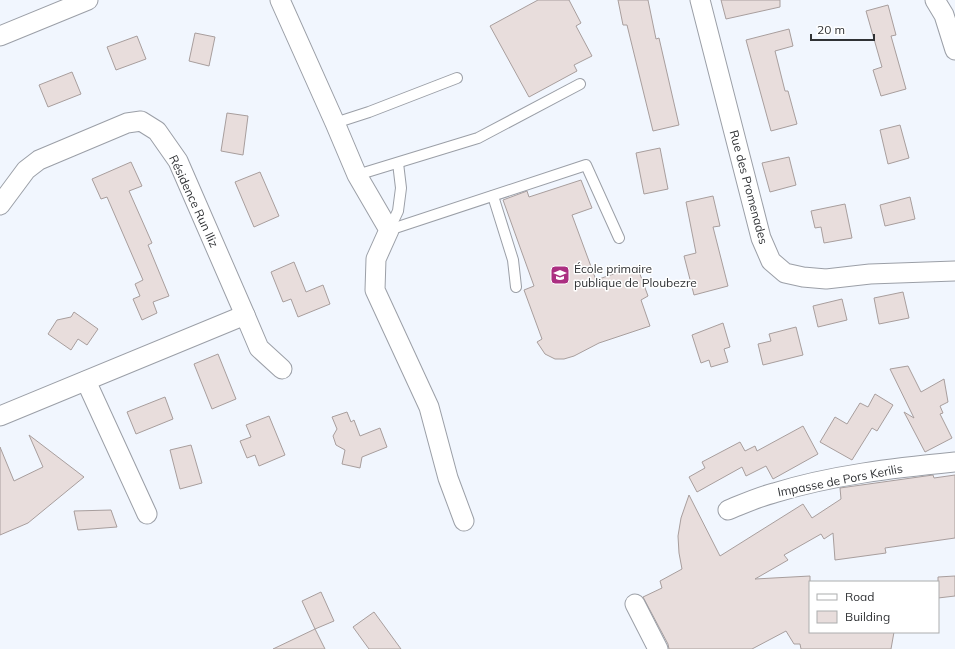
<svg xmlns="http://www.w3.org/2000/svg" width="955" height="649" viewBox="0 0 955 649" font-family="Mulish,sans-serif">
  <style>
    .building { fill: #e8dddc; stroke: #a89e9d }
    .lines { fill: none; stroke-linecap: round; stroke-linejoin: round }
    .service-casing { stroke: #9b9fa7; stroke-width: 12 }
    .minor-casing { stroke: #9b9fa7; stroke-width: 21 }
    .service { stroke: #fff; stroke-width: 10 }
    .minor { stroke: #fff; stroke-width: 19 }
    .labels { text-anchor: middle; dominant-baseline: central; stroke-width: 3; stroke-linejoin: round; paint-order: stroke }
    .street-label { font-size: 12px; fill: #303235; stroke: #fff }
    .poi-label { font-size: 12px; fill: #303235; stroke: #fff; text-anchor: start }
  </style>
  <rect width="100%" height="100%" fill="#f1f6fe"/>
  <!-- building -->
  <g class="building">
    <path d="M 538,0 L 569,0 L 581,23 L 576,26 L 592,56 L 574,65 L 577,71 L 529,97 L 490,26 Z"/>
    <path d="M 618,0 L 648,0 L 656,39 L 659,38 L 679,125 L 653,131 L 627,25 L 623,25 Z"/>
    <path d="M 721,0 L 780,0 L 780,7 L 726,19 Z"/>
    <path d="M 888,5 L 896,35 L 891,36 L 906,89 L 881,96 L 873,70 L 882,67 L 866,11 Z"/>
    <path d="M 789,29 L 793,46 L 775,51 L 785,91 L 788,91 L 797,124 L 771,131 L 746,40 Z"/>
    <path d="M 195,33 L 215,37 L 209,66 L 189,61 Z"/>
    <path d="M 137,36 L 146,59 L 116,70 L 107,47 Z"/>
    <path d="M 72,72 L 81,94 L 48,107 L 39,85 Z"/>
    <path d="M 227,113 L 248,116 L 243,155 L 221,151 Z"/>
    <path d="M 900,125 L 909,158 L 888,164 L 880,130 Z"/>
    <path d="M 660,148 L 668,189 L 644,194 L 636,153 Z"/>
    <path d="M 789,157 L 796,185 L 770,192 L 762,163 Z"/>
    <path d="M 131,162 L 142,186 L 129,191 L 152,243 L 148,245 L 169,296 L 153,302 L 157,313 L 142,320 L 133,299 L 140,296 L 135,284 L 143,280 L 107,197 L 101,199 L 92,179 Z"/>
    <path d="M 260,172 L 279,216 L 254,227 L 235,182 Z"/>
    <path d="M 581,180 L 592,208 L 572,215 L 596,280 L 637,266 L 648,296 L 641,300 L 650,326 L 599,343 L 574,356 L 564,359 L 555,359 L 545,354 L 537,342 L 542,339 L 524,290 L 534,286 L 503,200 L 527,191 L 529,197 Z"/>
    <path d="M 713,196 L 720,226 L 713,227 L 728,286 L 694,295 L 684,256 L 696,253 L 686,202 Z"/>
    <path d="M 910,197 L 915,219 L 885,226 L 880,205 Z"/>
    <path d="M 845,204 L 852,238 L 824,243 L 821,227 L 815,228 L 811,211 Z"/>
    <path d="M 294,262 L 306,292 L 323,285 L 330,304 L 298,317 L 291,299 L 283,302 L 271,272 Z"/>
    <path d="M 903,292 L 909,318 L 879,324 L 874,298 Z"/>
    <path d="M 842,299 L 847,320 L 818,327 L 813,306 Z"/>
    <path d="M 74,312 L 98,329 L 87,345 L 78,339 L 71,350 L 48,334 L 57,320 L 71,317 Z"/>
    <path d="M 723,323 L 730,347 L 724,349 L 728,362 L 711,367 L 709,360 L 701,363 L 692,335 Z"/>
    <path d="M 796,327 L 803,355 L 763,365 L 758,344 L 771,341 L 769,334 Z"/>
    <path d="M 218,354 L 236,399 L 212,409 L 194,364 Z"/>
    <path d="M 908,366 L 921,392 L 944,379 L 948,402 L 940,406 L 943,413 L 940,414 L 952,438 L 925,452 L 904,412 L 914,418 L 890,369 Z"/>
    <path d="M 875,394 L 893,405 L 877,431 L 872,428 L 852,460 L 820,442 L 835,417 L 847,424 L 860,403 L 868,407 Z"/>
    <path d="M 165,397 L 173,419 L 136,434 L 127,412 Z"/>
    <path d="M 347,412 L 351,422 L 354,420 L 360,436 L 380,428 L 387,447 L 362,457 L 360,468 L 342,464 L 345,450 L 336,445 L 333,436 L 337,429 L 332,417 Z"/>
    <path d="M 269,416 L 285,455 L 259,466 L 255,455 L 247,458 L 240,441 L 251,437 L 246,425 Z"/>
    <path d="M 803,426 L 818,454 L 773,479 L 766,466 L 746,476 L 742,467 L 697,492 L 689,477 L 705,468 L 702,462 L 740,442 L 745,451 L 755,446 L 757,451 Z"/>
    <path d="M 29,435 L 84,477 L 28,523 L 0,535 L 0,447 L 14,481 L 43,467 Z"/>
    <path d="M 191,445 L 202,483 L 180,489 L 170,450 Z"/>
    <path d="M 933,475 L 934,478 L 955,475 L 955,538 L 885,548 L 886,553 L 835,560 L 833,533 L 824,539 L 821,534 L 784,555 L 788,560 L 755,579 L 810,576 L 810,632 L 894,632 L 891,649 L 801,649 L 800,644 L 794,644 L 786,631 L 752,649 L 669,649 L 668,644 L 643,597 L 662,588 L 660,581 L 682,569 L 679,553 L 678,536 L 681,518 L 689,495 L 720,556 L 803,504 L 812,518 L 841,499 L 840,488 Z"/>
    <path d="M 111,510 L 117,527 L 78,530 L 74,511 Z"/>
    <path d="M 955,576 L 955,596 L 938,598 L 938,577 Z"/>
    <path d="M 321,592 L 334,621 L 315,629 L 302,601 Z"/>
    <path d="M 374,612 L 401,649 L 369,649 L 353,627 Z"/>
    <path d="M 315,629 L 325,649 L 273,649 Z"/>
  </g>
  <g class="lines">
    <!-- service casing -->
    <g class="service-casing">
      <g id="service">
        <path d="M 335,123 L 369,112 L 457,78"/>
        <path d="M 357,175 L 478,138 L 580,84"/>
        <path d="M 493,196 L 513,260 L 516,287"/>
        <path d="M 389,230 L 586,165 L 619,238"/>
        <path d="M 389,230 L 398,211 L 401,188 L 398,163"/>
      </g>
    </g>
    <!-- minor casing -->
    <g class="minor-casing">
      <g id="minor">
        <path d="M 280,0 L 335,123 L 357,175 L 389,230 L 376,259 L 375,290 L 429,407 L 448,478 L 464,521"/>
        <path d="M 700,0 L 761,238 L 771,261 L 785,273 L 803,277 L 826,279 L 870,274 L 955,271"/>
        <path d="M 935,0 L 944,15 L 955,50"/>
        <path d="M 0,36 L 88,0"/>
        <path d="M 0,205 L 26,170 L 39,160 L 127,123 L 141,121 L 157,131 L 178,161 L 245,315"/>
        <path d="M 86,381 L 147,514"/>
        <path d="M 0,416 L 245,315 L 259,348 L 282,369"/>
        <path d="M 728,510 C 743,504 758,497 774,493 C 832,475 894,468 955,462"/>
        <path d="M 635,604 L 658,649"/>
      </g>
    </g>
    <!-- service -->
    <use href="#service" class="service"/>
    <!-- minor -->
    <use href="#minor" class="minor"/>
  </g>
  <!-- icons -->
  <defs>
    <g id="school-square" transform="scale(1)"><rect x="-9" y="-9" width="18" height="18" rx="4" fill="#ab2f81" stroke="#fff"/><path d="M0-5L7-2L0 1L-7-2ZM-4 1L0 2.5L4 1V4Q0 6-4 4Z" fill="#fff"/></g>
  </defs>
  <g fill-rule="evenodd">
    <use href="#school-square" x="560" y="275"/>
  </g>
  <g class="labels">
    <!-- street labels -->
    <g class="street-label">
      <text transform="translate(749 187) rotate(75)">Rue des Promenades</text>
      <text transform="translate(194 201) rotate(65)">Résidence Run Iliz</text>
      <text transform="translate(840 480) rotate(-11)">Impasse de Pors Kerilis</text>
    </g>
    <!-- poi labels -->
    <g class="poi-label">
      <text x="574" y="268">École primaire<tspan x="574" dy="14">publique de Ploubezre</tspan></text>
    </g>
  </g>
  <!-- legend -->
  <rect x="809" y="581" width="130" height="52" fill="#ffffff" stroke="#acadae"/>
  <rect x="817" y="594" width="20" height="6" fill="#ffffff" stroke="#acadae"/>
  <text x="845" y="601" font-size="12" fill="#303235">Road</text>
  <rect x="817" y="611" width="20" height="12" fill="#e8dddc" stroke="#acadae"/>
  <text x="845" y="621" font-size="12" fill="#303235">Building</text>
  <!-- scale -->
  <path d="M811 34v6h63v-6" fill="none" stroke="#303235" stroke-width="2"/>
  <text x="817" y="34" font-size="12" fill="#303235" stroke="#ffffff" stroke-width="3" paint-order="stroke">20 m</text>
</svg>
